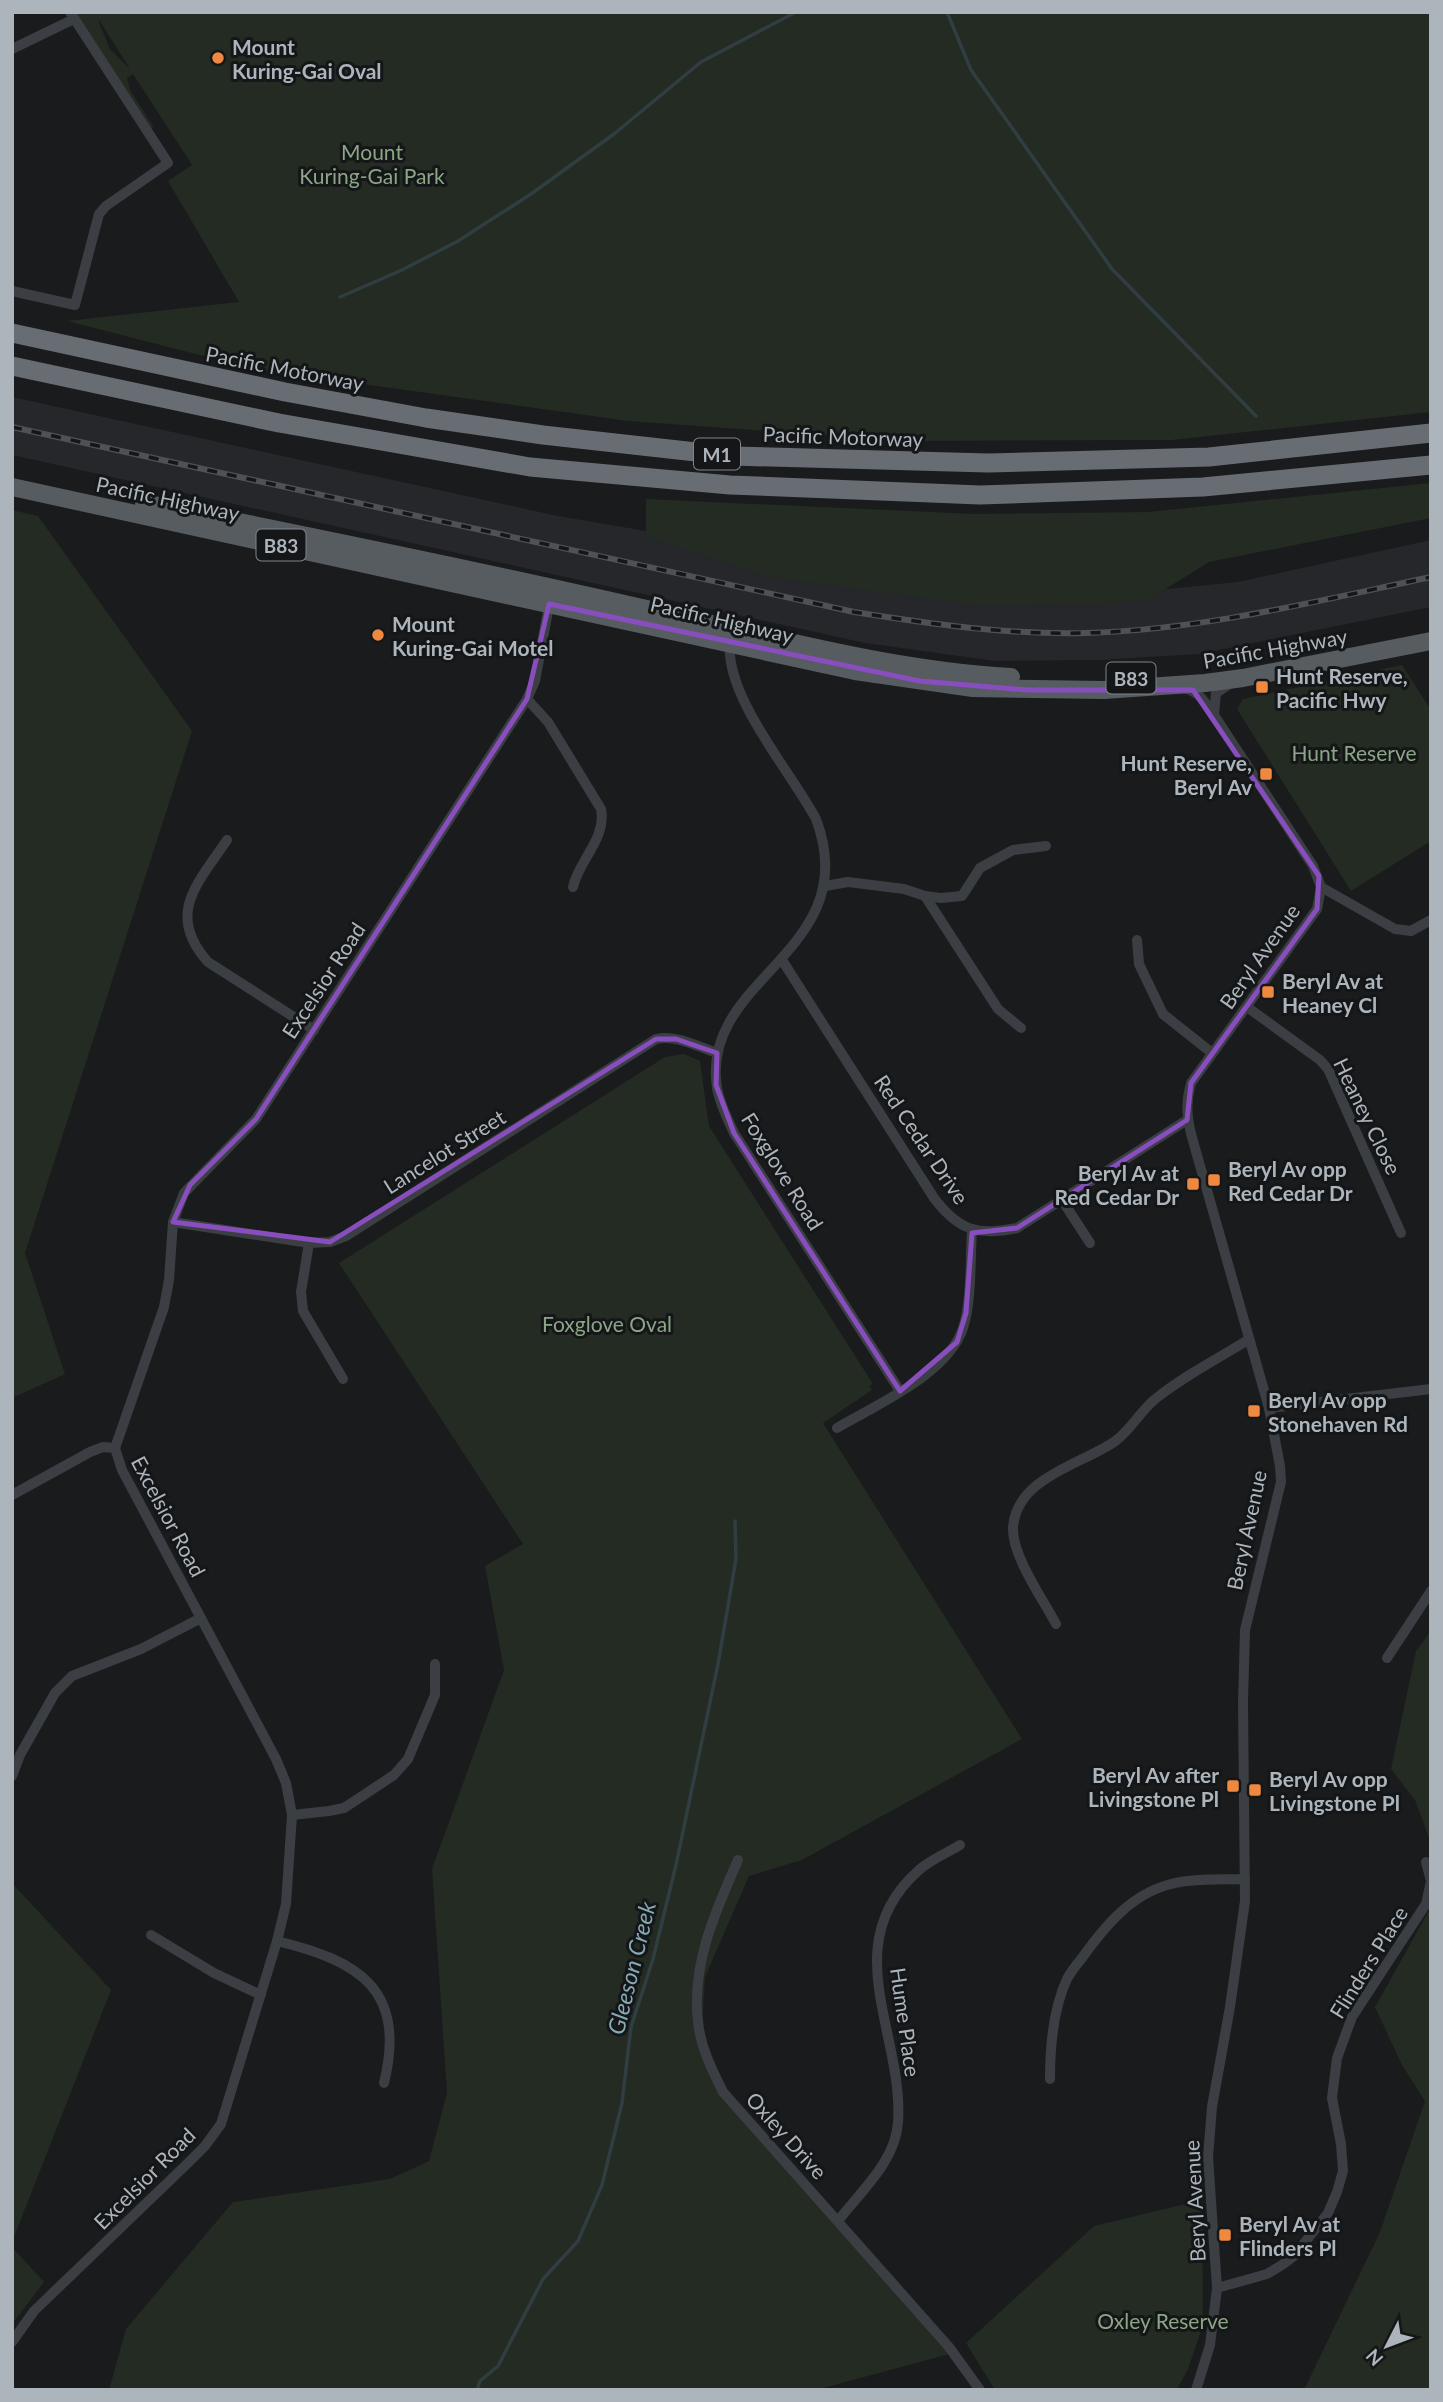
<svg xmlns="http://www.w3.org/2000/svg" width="1443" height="2402" viewBox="0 0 1443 2402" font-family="Lato,sans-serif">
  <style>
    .built { fill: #26272a }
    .green { fill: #232b22; fill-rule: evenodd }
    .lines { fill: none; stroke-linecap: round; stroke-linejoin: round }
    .stream { stroke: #303e41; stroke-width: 3.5 }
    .minor { stroke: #3b3e42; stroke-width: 10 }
    .primary { stroke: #575c61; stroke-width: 18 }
    .motorway { stroke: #686d73; stroke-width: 19 }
    .rail-casing { stroke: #4e5257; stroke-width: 6 }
    .rail { stroke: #151618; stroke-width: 3.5; stroke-dasharray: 10; stroke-linecap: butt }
    .marked { fill: none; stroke: #884ebe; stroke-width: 5; stroke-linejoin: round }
    .poi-dot { fill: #ef8940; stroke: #151618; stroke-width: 2.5 }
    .labels { text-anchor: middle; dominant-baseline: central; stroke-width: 6; stroke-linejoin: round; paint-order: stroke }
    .shield { fill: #151618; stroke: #7f858b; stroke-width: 2 }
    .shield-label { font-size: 19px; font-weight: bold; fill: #adb5bc }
    .poi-label { font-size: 21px; font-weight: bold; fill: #adb5bc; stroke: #151618; text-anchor: start }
    .park-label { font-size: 21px; fill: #8ba685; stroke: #151618 }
    .street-label { font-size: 21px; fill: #adb5bc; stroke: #151618 }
    .water-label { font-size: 23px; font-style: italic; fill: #86abb5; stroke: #151618 }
  </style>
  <rect width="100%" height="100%" fill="#1a1b1d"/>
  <!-- built -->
  <path class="built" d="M 12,397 L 558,516 L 989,589 L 1156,590 L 1238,582 L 1431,540 L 1431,607 L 1199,654 L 1098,660 L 995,661 L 865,643 L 12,455 Z"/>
  <!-- green -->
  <g class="green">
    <path d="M 75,12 L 1431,12 L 1431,412 L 1172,440 L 906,441 L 628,421 L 254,369 L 67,321 L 239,302 L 168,181 L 192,165 L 133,74 L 127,78 L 130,90 L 153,126 L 152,129 ZM 98,20 L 99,20 L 130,69 L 110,49 Z"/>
    <path d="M 1431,483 L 1431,518 L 1209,562 L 1145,602 L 984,606 L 769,577 L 646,536 L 646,499 L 975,514 L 1148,512 Z"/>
    <path d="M 12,510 L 38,516 L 192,731 L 25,1253 L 65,1374 L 12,1398 Z"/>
    <path d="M 1402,665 L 1431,710 L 1431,841 L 1351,891 L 1237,709 L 1243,699 Z"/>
    <path d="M 684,1054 L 700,1061 L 709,1126 L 873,1384 L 869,1386 L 872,1390 L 823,1423 L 1022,1739 L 802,1860 L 749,1876 L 705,1977 L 702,2028 L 719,2088 L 953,2353 L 816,2390 L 109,2390 L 126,2329 L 233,2202 L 390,2179 L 429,2161 L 447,2093 L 432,1869 L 504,1670 L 485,1566 L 523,1544 L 339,1263 L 665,1057 Z"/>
    <path d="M 1431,1631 L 1431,1843 L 1415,1800 L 1391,1769 L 1416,1651 Z"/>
    <path d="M 12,1883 L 111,1990 L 12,2242 Z"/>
    <path d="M 1431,1907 L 1431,2390 L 1304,2390 L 1380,2232 L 1425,2101 L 1402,2065 L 1375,2007 Z"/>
    <path d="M 1202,2200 L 1203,2325 L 1188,2369 L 1177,2390 L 995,2390 L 966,2343 L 1094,2226 Z"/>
    <path d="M 12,2247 L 44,2282 L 12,2324 Z"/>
  </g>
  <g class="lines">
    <!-- stream -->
    <g class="stream">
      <path d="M 947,12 L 971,70 L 1112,269 L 1256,416"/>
      <path d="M 340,297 L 402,270 L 458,241 L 531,194 L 614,134 L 701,62 L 796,12"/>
      <path d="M 477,2390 L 480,2381 L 498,2366 L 543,2279 L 578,2241 L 602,2185 L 622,2103 L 631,2027 L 653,1959 L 676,1865 L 718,1664 L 736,1559 L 735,1521"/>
    </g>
    <!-- minor -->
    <g class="minor">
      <path d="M 12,49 L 74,19"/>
      <path d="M 12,291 L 75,305 L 99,214 L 106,206 L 168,163 L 70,12"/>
      <path d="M 730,641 C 724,696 790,770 816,819 C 866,952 699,977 717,1088 C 720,1104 727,1118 734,1133 L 900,1391"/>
      <path d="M 1183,688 C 1199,691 1205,702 1214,715 L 1313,866 L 1321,887 L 1317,909 L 1191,1083 C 1185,1104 1187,1120 1193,1141 L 1269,1408 L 1280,1466 L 1281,1482 L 1245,1630 L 1243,1702 L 1245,1901 L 1230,2007 L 1212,2107 L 1208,2157 L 1217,2288 L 1210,2345 L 1196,2390"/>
      <path d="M 527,699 L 548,722 L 601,809 C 607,838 579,860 573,887"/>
      <path d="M 1214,714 L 1216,693 L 1231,683"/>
      <path d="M 227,840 C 198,883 165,914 208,962 L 314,1030"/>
      <path d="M 825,886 L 848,882 L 904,889 L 925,896 L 998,1009 L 1021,1028"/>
      <path d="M 1321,887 L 1395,929 L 1411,931 L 1431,920"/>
      <path d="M 925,896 L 941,898 L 962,896 L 980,868 L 1013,850 L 1046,846"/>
      <path d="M 1137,940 L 1139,964 L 1163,1014 L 1212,1053"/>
      <path d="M 782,960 L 934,1198 C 959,1231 978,1236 1017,1228 L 1187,1120"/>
      <path d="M 1247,1007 L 1320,1060 L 1328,1069 L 1401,1233"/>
      <path d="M 1062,1200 L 1090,1243"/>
      <path d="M 173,1222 L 309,1243 L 330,1242 L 346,1236 L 656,1039 C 675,1034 699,1047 717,1053"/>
      <path d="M 309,1243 L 301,1292 L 303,1311 L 343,1379"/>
      <path d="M 1269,1408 L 1431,1389"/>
      <path d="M 837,1428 C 876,1405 948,1374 963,1328 C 972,1300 970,1260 972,1230"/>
      <path d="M 12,1495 L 90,1452 L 103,1447 L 115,1448"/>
      <path d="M 1056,1624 C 1043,1599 1012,1556 1013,1528 C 1016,1478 1080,1465 1114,1442 C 1130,1431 1139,1413 1154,1400 C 1182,1377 1217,1359 1248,1340"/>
      <path d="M 1387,1658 L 1431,1591"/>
      <path d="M 12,1776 L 20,1755 L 55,1693 L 72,1676 L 141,1649 L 201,1618"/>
      <path d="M 292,1815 L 329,1811 L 344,1808 L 394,1775 L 408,1759 L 435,1695 L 435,1664"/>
      <path d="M 738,1860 C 716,1910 691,1965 698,2021 C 700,2046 712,2070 723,2092 L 949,2347 L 980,2390"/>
      <path d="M 1426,1862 L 1431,1881"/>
      <path d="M 151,1935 L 214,1973 L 261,1995"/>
      <path d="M 277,1941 C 359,1961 407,1989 384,2083"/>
      <path d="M 1050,2079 C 1050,2047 1053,2009 1067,1979 C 1071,1972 1077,1964 1082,1958 C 1105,1926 1131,1894 1171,1884 C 1195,1878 1221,1880 1245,1879"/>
      <path d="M 838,2221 C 860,2192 896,2161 898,2122 C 904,2034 835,1944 919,1870 C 930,1860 947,1853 960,1845"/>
      <path d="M 1217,2288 L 1267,2274 L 1282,2265 L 1294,2256 L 1328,2213 L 1337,2192 L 1343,2171 L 1341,2144 L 1332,2098 L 1337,2058 L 1352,2017 L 1426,1904 L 1431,1881"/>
      <path d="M 12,2342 L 34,2311 L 188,2163 L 205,2146 L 221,2124 L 277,1941 L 286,1904 L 292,1815 L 286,1783 L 276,1759 L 122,1470 L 115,1448 L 164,1307 L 169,1280 L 173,1222 L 184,1193 L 256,1119 L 527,699 L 535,681 L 550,600"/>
    </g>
    <!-- primary -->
    <g class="primary">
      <path d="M 12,487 L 855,671 L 973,688 L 1104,690 L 1205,683 L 1243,678 L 1431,641"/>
      <path d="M 144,503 C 310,536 476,570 642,608 C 764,635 887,670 1011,677"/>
    </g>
    <!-- motorway -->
    <g class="motorway">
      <path d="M 12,333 L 285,392 L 426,418 L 543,435 L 732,456 L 988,463 L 1209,457 L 1431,433"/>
      <path d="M 12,366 L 279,423 L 530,467 L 730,485 L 980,495 L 1203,487 L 1431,465"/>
    </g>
    <!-- rail casing -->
    <g class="rail-casing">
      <path id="rail" d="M 12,427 L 854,612 C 931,624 1007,635 1086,633 C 1202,630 1317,601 1431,577"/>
    </g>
    <!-- rail -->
    <use href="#rail" class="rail"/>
  </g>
  <!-- marked area -->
  <path class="marked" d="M 549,604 L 920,681 L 1028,690 L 1193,690 L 1319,876 L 1317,909 L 1191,1083 L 1187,1120 L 1017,1228 L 972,1233 L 966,1313 L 957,1342 L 900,1391 L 734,1133 L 716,1085 L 717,1053 L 676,1039 L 656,1039 L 330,1242 L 173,1222 L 190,1185 L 256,1119 L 527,699 Z"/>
  <!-- markers -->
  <g class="poi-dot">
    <circle cx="218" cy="58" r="7"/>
    <circle cx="378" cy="635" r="7"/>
    <rect x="1255" y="680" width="14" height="14" rx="3.5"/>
    <rect x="1259" y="767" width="14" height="14" rx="3.5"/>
    <rect x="1261" y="985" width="14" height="14" rx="3.5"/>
    <rect x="1207" y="1173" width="14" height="14" rx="3.5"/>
    <rect x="1186" y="1177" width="14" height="14" rx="3.5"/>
    <rect x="1247" y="1404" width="14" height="14" rx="3.5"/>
    <rect x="1226" y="1779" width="14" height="14" rx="3.5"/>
    <rect x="1248" y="1783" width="14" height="14" rx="3.5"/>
    <rect x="1218" y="2228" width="14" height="14" rx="3.5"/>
  </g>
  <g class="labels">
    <!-- shield labels -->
    <g class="shield">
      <rect x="694" y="438.5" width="46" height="31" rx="5"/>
      <rect x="256.5" y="529.5" width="49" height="31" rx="5"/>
      <rect x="1106.5" y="662.5" width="49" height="31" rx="5"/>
    </g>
    <g class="shield-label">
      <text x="717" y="454">M1</text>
      <text x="281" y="545">B83</text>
      <text x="1131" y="678">B83</text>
    </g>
    <!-- poi labels -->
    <g class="poi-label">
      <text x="232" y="46">Mount<tspan x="232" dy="24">Kuring-Gai Oval</tspan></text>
      <text x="392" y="623">Mount<tspan x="392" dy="24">Kuring-Gai Motel</tspan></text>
      <text x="1276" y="675">Hunt Reserve,<tspan x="1276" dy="24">Pacific Hwy</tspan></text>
      <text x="1252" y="762" text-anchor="end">Hunt Reserve,<tspan x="1252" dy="24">Beryl Av</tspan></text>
      <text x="1282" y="980">Beryl Av at<tspan x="1282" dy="24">Heaney Cl</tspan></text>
      <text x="1228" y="1168">Beryl Av opp<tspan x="1228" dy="24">Red Cedar Dr</tspan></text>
      <text x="1179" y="1172" text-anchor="end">Beryl Av at<tspan x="1179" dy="24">Red Cedar Dr</tspan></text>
      <text x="1268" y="1399">Beryl Av opp<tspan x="1268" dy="24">Stonehaven Rd</tspan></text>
      <text x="1219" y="1774" text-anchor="end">Beryl Av after<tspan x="1219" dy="24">Livingstone Pl</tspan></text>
      <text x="1269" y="1778">Beryl Av opp<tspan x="1269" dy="24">Livingstone Pl</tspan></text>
      <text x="1239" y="2223">Beryl Av at<tspan x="1239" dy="24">Flinders Pl</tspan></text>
    </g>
    <!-- park labels -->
    <g class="park-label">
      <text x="372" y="151">Mount<tspan x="372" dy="24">Kuring-Gai Park</tspan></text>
      <text x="1354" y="752">Hunt Reserve</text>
      <text x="607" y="1323">Foxglove Oval</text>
      <text x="1163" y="2320">Oxley Reserve</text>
    </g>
    <!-- street labels -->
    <g class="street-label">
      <text transform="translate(285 368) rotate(11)">Pacific Motorway</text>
      <text transform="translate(843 436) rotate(2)">Pacific Motorway</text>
      <text transform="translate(168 498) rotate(12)">Pacific Highway</text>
      <text transform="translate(722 619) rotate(13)">Pacific Highway</text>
      <text transform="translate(1275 648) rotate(-10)">Pacific Highway</text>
      <text transform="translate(1259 956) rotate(-55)">Beryl Avenue</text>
      <text transform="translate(323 980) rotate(-57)">Excelsior Road</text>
      <text transform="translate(1368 1116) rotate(64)">Heaney Close</text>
      <text transform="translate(922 1139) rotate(56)">Red Cedar Drive</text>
      <text transform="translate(444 1151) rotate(-32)">Lancelot Street</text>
      <text transform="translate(783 1171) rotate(58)">Foxglove Road</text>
      <text transform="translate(169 1516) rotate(62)">Excelsior Road</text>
      <text transform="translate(1246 1530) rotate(-78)">Beryl Avenue</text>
      <text transform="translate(1368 1962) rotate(-58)">Flinders Place</text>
      <text transform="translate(906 2022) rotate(82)">Hume Place</text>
      <text transform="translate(787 2135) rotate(48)">Oxley Drive</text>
      <text transform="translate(144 2178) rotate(-45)">Excelsior Road</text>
      <text transform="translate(1194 2201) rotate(-93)">Beryl Avenue</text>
    </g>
    <!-- water labels -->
    <g class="water-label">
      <text transform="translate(631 1968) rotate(-76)">Gleeson Creek</text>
    </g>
  </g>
  <!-- border -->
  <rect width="1443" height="2402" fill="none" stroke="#adb5bc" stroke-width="28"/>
  <!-- north arrow -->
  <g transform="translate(1387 2346) rotate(228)" stroke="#151618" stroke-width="5" paint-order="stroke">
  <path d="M0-5L12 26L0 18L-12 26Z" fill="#adb5bc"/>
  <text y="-10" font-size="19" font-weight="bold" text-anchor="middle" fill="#adb5bc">N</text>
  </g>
</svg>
